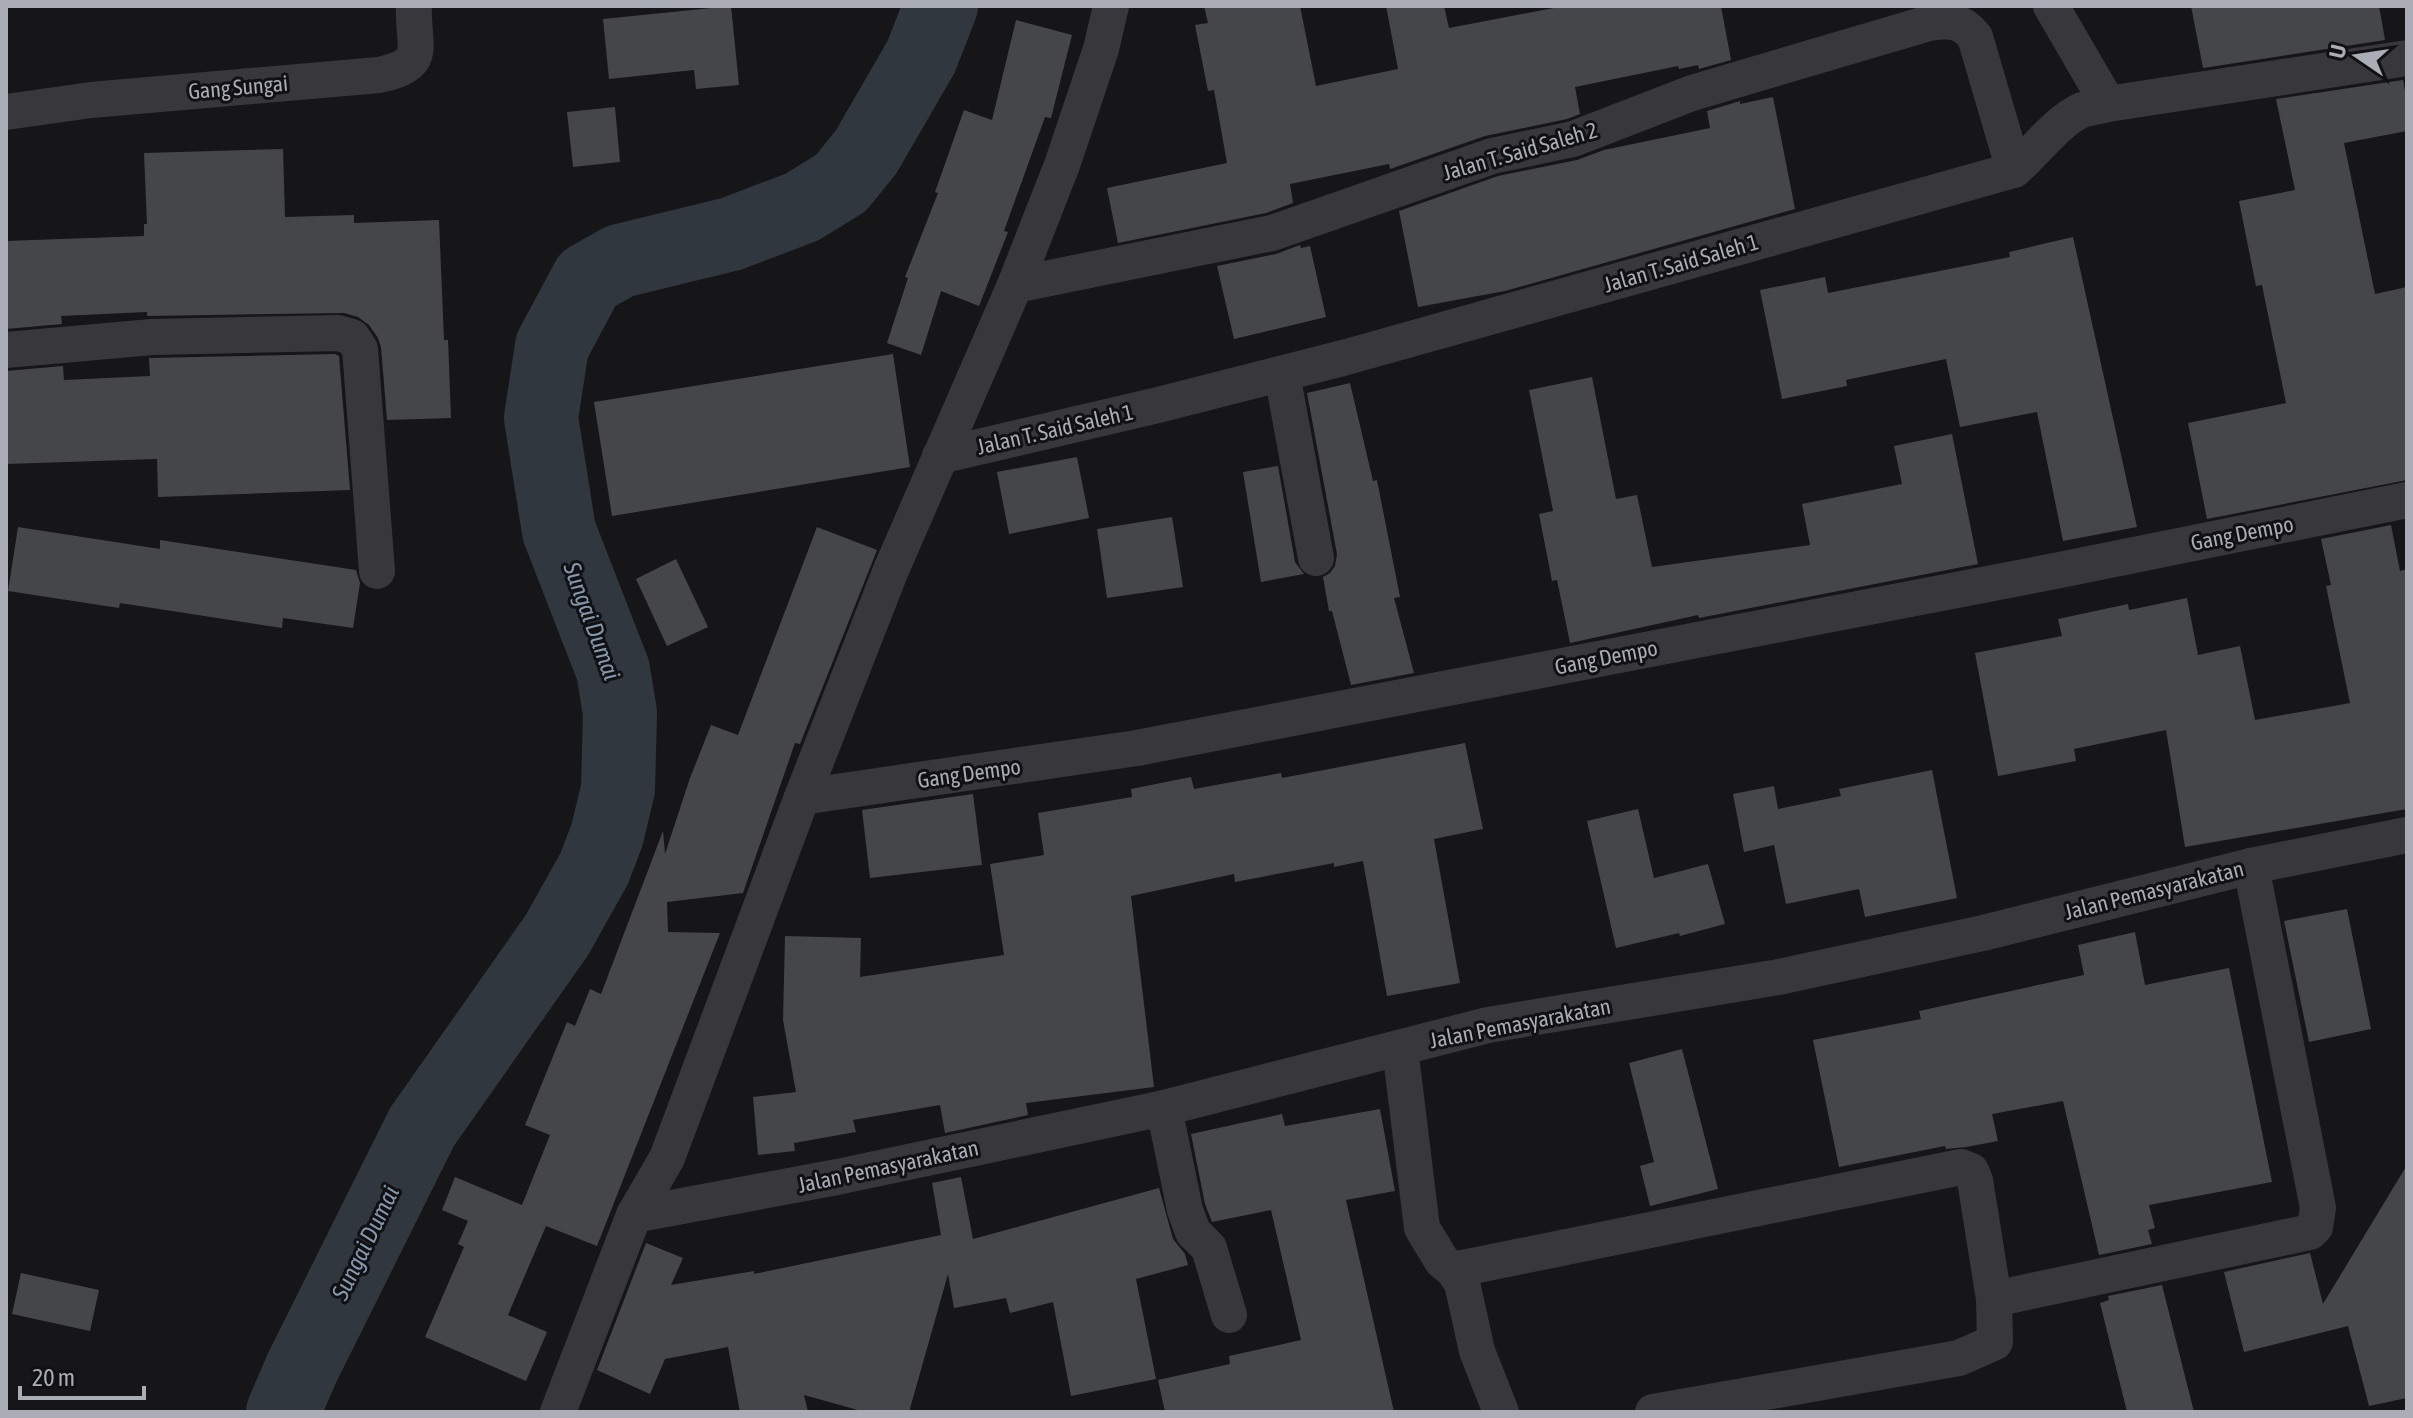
<svg xmlns="http://www.w3.org/2000/svg" width="2413" height="1418" viewBox="0 0 2413 1418" font-family="'Asap Condensed',sans-serif">
  <style>
    .lines { fill: none; stroke-linecap: round; stroke-linejoin: round }
    .river { stroke: #31373f; stroke-width: 74 }
    .building { fill: #45464a }
    .minor { stroke: #38383c; stroke-width: 36 }
    .labels { text-anchor: middle; dominant-baseline: central; stroke-width: 6; stroke-linejoin: round; paint-order: stroke }
    .street-label { font-size: 22px; fill: #aaacb6; stroke: #111113 }
    .water-label { font-size: 24px; font-style: italic; fill: #8597ad; stroke: #111113 }
  </style>
  <rect width="100%" height="100%" fill="#161618"/>
  <g class="lines">
    <!-- river -->
    <path class="river" d="M 283,1412 L 302,1368 L 422,1127 L 557,935 L 594,869 L 607,835 L 618,789 L 620,713 L 613,670 L 559,531 L 541,418 L 552,346 L 588,279 L 620,261 L 731,234 L 802,207 L 841,183 L 866,152 L 921,57 L 941,6"/>
  </g>
  <!-- building -->
  <g class="building">
    <path d="M 731,6 L 739,85 L 696,89 L 694,70 L 609,79 L 603,19 Z"/>
    <path d="M 1204,6 L 1300,6 L 1316,86 L 1398,69 L 1386,6 L 1444,6 L 1449,28 L 1564,6 L 1721,6 L 1731,60 L 1699,69 L 1698,65 L 1679,69 L 1678,66 L 1575,87 L 1580,114 L 1567,119 L 1485,136 L 1390,169 L 1389,164 L 1290,184 L 1293,203 L 1266,213 L 1118,243 L 1107,188 L 1227,163 L 1214,90 L 1208,91 L 1195,25 L 1208,23 Z"/>
    <path d="M 2191,6 L 2379,6 L 2385,40 L 2203,68 Z"/>
    <path d="M 1016,20 L 1072,35 L 1051,118 L 1045,117 L 1004,231 L 1008,232 L 979,306 L 941,291 L 921,355 L 887,343 L 908,278 L 905,277 L 938,193 L 935,192 L 964,110 L 992,120 Z"/>
    <path d="M 2403,80 L 2407,101 L 2407,131 L 2344,143 L 2375,294 L 2407,287 L 2407,480 L 2207,519 L 2188,423 L 2286,403 L 2262,285 L 2256,286 L 2239,201 L 2295,190 L 2276,99 Z"/>
    <path d="M 1773,97 L 1795,209 L 1505,291 L 1418,307 L 1399,211 L 1498,176 L 1577,160 L 1604,150 L 1710,128 L 1707,111 L 1740,101 L 1740,104 Z"/>
    <path d="M 615,107 L 620,162 L 573,167 L 567,112 Z"/>
    <path d="M 283,149 L 285,217 L 354,215 L 354,223 L 439,220 L 444,340 L 448,340 L 451,418 L 387,420 L 381,347 L 378,338 L 369,325 L 358,317 L 344,313 L 147,316 L 147,312 L 61,316 L 62,324 L 6,329 L 6,241 L 144,236 L 144,224 L 147,224 L 144,153 Z"/>
    <path d="M 2073,237 L 2137,527 L 2063,541 L 2037,412 L 1960,427 L 1946,359 L 1846,380 L 1847,386 L 1782,399 L 1760,290 L 1825,277 L 1828,293 L 2010,257 L 2009,252 Z"/>
    <path d="M 1300,245 L 1301,248 L 1310,246 L 1326,317 L 1234,339 L 1217,266 L 1276,254 Z"/>
    <path d="M 335,354 L 339,356 L 350,490 L 158,497 L 157,459 L 6,464 L 6,371 L 63,366 L 64,380 L 150,376 L 149,358 Z"/>
    <path d="M 893,354 L 910,467 L 612,516 L 594,402 Z"/>
    <path d="M 1592,377 L 1616,499 L 1637,495 L 1652,567 L 1810,545 L 1802,504 L 1902,484 L 1894,446 L 1952,434 L 1978,564 L 1699,618 L 1698,615 L 1570,643 L 1557,580 L 1552,581 L 1539,514 L 1553,511 L 1529,390 Z"/>
    <path d="M 1350,383 L 1373,481 L 1377,480 L 1400,597 L 1394,598 L 1414,673 L 1351,685 L 1332,611 L 1329,611 L 1323,577 L 1330,573 L 1335,566 L 1337,554 L 1307,393 Z"/>
    <path d="M 1077,457 L 1089,518 L 1009,534 L 997,472 Z"/>
    <path d="M 1278,466 L 1295,562 L 1304,574 L 1261,582 L 1243,472 Z"/>
    <path d="M 1172,517 L 1183,587 L 1107,598 L 1097,529 Z"/>
    <path d="M 2391,525 L 2400,571 L 2407,569 L 2407,809 L 2185,847 L 2166,730 L 2074,749 L 2076,761 L 1998,776 L 1975,653 L 2062,636 L 2058,619 L 2128,604 L 2129,610 L 2187,598 L 2198,655 L 2240,646 L 2255,720 L 2350,703 L 2326,586 L 2331,585 L 2321,539 Z"/>
    <path d="M 18,527 L 160,549 L 160,540 L 356,570 L 360,583 L 353,628 L 283,618 L 282,628 L 120,603 L 119,608 L 8,591 Z"/>
    <path d="M 817,527 L 877,550 L 800,744 L 795,743 L 743,893 L 667,902 L 668,932 L 720,933 L 597,1246 L 546,1226 L 508,1315 L 547,1332 L 526,1381 L 425,1337 L 464,1247 L 458,1244 L 468,1221 L 442,1210 L 455,1177 L 522,1205 L 550,1135 L 525,1125 L 567,1022 L 575,1026 L 590,989 L 601,994 L 663,831 L 665,854 L 690,778 L 711,725 L 738,735 Z"/>
    <path d="M 676,559 L 708,627 L 667,646 L 636,579 Z"/>
    <path d="M 1465,743 L 1483,829 L 1434,839 L 1460,983 L 1387,996 L 1363,861 L 1334,867 L 1334,863 L 1235,882 L 1234,874 L 1131,896 L 1154,1087 L 1026,1103 L 1028,1115 L 945,1133 L 940,1105 L 853,1120 L 856,1132 L 794,1143 L 795,1151 L 758,1155 L 753,1097 L 796,1092 L 783,1020 L 785,936 L 861,938 L 860,977 L 1004,955 L 990,864 L 1044,855 L 1038,813 L 1132,797 L 1131,789 L 1191,777 L 1194,789 L 1281,773 L 1282,778 Z"/>
    <path d="M 1932,770 L 1957,898 L 1865,917 L 1859,889 L 1786,904 L 1774,845 L 1744,852 L 1733,794 L 1774,786 L 1778,809 L 1841,796 L 1839,789 Z"/>
    <path d="M 973,794 L 982,865 L 870,878 L 862,810 Z"/>
    <path d="M 1638,809 L 1654,878 L 1708,864 L 1725,924 L 1680,936 L 1679,933 L 1616,948 L 1587,821 Z"/>
    <path d="M 2347,909 L 2371,1029 L 2309,1042 L 2284,921 Z"/>
    <path d="M 2135,932 L 2145,985 L 2229,968 L 2272,1182 L 2149,1205 L 2155,1228 L 2148,1230 L 2152,1244 L 2099,1255 L 2063,1101 L 1992,1114 L 1998,1141 L 1966,1147 L 1946,1149 L 1945,1146 L 1839,1167 L 1813,1040 L 1921,1019 L 1919,1011 L 2084,975 L 2078,945 Z"/>
    <path d="M 1682,1049 L 1718,1189 L 1650,1206 L 1640,1166 L 1654,1162 L 1629,1063 Z"/>
    <path d="M 1380,1109 L 1395,1191 L 1346,1200 L 1394,1412 L 1165,1412 L 1158,1380 L 1230,1364 L 1229,1356 L 1301,1340 L 1271,1210 L 1212,1222 L 1205,1204 L 1191,1134 L 1282,1114 L 1285,1126 Z"/>
    <path d="M 2407,1165 L 2407,1398 L 2369,1406 L 2348,1326 L 2244,1352 L 2224,1272 L 2310,1253 L 2323,1304 Z"/>
    <path d="M 961,1177 L 973,1239 L 1159,1188 L 1173,1239 L 1185,1254 L 1188,1265 L 1136,1279 L 1156,1379 L 1071,1396 L 1053,1302 L 1010,1313 L 1006,1298 L 954,1308 L 948,1274 L 909,1412 L 865,1412 L 804,1395 L 808,1412 L 740,1412 L 728,1347 L 665,1359 L 650,1394 L 597,1370 L 646,1243 L 683,1258 L 671,1285 L 754,1271 L 754,1274 L 941,1235 L 932,1183 Z"/>
    <path d="M 21,1273 L 99,1290 L 90,1331 L 12,1314 Z"/>
    <path d="M 2162,1285 L 2194,1412 L 2127,1412 L 2100,1303 L 2109,1300 L 2108,1296 Z"/>
  </g>
  <g class="lines">
    <!-- minor -->
    <g class="minor">
      <path d="M 2051,6 L 2108,104"/>
      <path d="M 6,112 L 91,100 L 379,75 C 431,64 412,47 414,6"/>
      <path d="M 1015,285 L 1272,233 L 1492,156 L 1573,139 L 1692,93 L 1929,23 C 1950,20 1962,20 1975,37 L 2014,170"/>
      <path d="M 6,350 L 152,337 L 338,333 L 352,337 L 360,349 L 377,571"/>
      <path d="M 1282,374 L 1316,558"/>
      <path d="M 940,456 L 1158,405 L 1343,358 L 2014,170 C 2036,151 2056,122 2082,110 C 2090,107 2100,106 2108,104 L 2407,58"/>
      <path d="M 802,797 L 1137,748 L 2055,571 L 2407,500"/>
      <path d="M 1400,1048 L 1422,1228 L 1442,1261 L 1453,1270 L 1462,1283 L 1477,1351 L 1501,1412"/>
      <path d="M 1164,1108 L 1185,1210 L 1193,1232 L 1209,1248 L 1229,1315"/>
      <path d="M 634,1215 L 837,1177 L 1164,1108 L 1488,1025 L 1779,977 L 1983,933 L 2251,866 L 2407,835"/>
      <path d="M 1453,1270 L 1961,1167 L 1971,1171 L 1975,1180 L 1994,1299 L 1995,1342 L 1959,1358 L 1653,1412"/>
      <path d="M 1994,1299 L 2310,1232 L 2315,1227 L 2318,1208 L 2251,866"/>
      <path d="M 558,1412 L 634,1215 L 667,1158 L 802,797 L 891,570 L 1015,285 L 1062,165 L 1101,49 L 1111,6"/>
    </g>
  </g>
  <g class="labels">
    <!-- street labels -->
    <g class="street-label">
      <text transform="translate(238 87) rotate(-5)">Gang Sungai</text>
      <text transform="translate(1520 151) rotate(-16)">Jalan T. Said Saleh 2</text>
      <text transform="translate(1681 263) rotate(-16)">Jalan T. Said Saleh 1</text>
      <text transform="translate(1055 429) rotate(-13)">Jalan T. Said Saleh 1</text>
      <text transform="translate(2242 533) rotate(-11)">Gang Dempo</text>
      <text transform="translate(1606 657) rotate(-11)">Gang Dempo</text>
      <text transform="translate(969 773) rotate(-8)">Gang Dempo</text>
      <text transform="translate(2154 890) rotate(-14)">Jalan Pemasyarakatan</text>
      <text transform="translate(1520 1023) rotate(-11)">Jalan Pemasyarakatan</text>
      <text transform="translate(888 1166) rotate(-12)">Jalan Pemasyarakatan</text>
    </g>
    <!-- water labels -->
    <g class="water-label">
      <text transform="translate(592 621) rotate(70)">Sungai Dumai</text>
      <text transform="translate(365 1243) rotate(-64)">Sungai Dumai</text>
    </g>
  </g>
  <!-- border -->
  <rect width="2413" height="1418" fill="none" stroke="#aaacb6" stroke-width="16"/>
  <!-- north arrow -->
  <g transform="translate(2357 56) rotate(283)" stroke="#111113" stroke-width="6" paint-order="stroke">
  <path d="M0-6L14 30L0 20L-14 30Z" fill="#aaacb6"/>
  <text y="-12" font-size="22" font-weight="bold" text-anchor="middle" fill="#aaacb6">U</text>
  </g>
  <!-- scale -->
  <path d="M20 1386v12h124v-12" fill="none" stroke="#aaacb6" stroke-width="4"/>
  <text x="32" y="1386" font-size="24" fill="#aaacb6" stroke="#111113" stroke-width="6" paint-order="stroke">20 m</text>
</svg>
